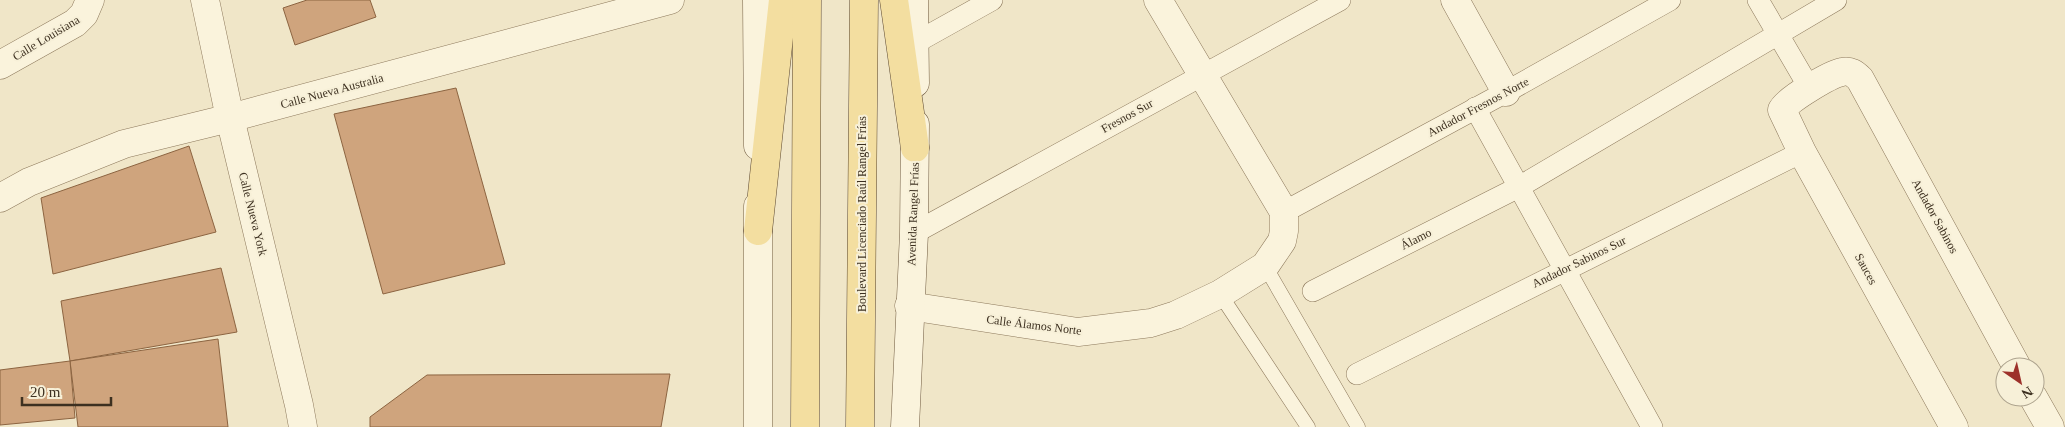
<svg xmlns="http://www.w3.org/2000/svg" width="2065" height="427" viewBox="0 0 2065 427" font-family="'Times New Roman',serif">
  <style>
    .building { fill: #cfa47d; stroke: #8c6441 }
    .lines { fill: none; stroke-linecap: round; stroke-linejoin: round }
    .service-casing { stroke: #8d795c; stroke-width: 15 }
    .pedestrian-casing { stroke: #8d795c; stroke-width: 22 }
    .minor-casing { stroke: #8d795c; stroke-width: 29 }
    .secondary-casing { stroke: #6f5a3f; stroke-width: 29 }
    .primary-casing { stroke: #5b4730; stroke-width: 29 }
    .service { stroke: #faf3dc; stroke-width: 14 }
    .pedestrian { stroke: #faf3dc; stroke-width: 21 }
    .minor { stroke: #faf3dc; stroke-width: 28 }
    .secondary { stroke: #faf3dc; stroke-width: 28 }
    .primary { stroke: #f3dea0; stroke-width: 28 }
    .labels { text-anchor: middle; dominant-baseline: central; stroke-width: 4; stroke-linejoin: round; paint-order: stroke }
    .street-label { font-size: 12px; fill: #3d3020; stroke: #f7f0d8 }
  </style>
  <rect width="100%" height="100%" fill="#f0e6c8"/>
  <!-- building -->
  <g class="building">
    <path d="M 307,0 L 370,0 L 376,17 L 295,45 L 283,8 Z"/>
    <path d="M 456,88 L 505,264 L 383,294 L 334,114 Z"/>
    <path d="M 189,146 L 216,232 L 53,274 L 41,198 Z"/>
    <path d="M 221,268 L 237,332 L 70,361 L 61,301 Z"/>
    <path d="M 218,339 L 228,427 L 78,427 L 70,361 Z"/>
    <path d="M 70,361 L 75,418 L 0,425 L 0,370 Z"/>
    <path d="M 670,374 L 661,427 L 370,427 L 370,417 L 427,375 Z"/>
  </g>
  <g class="lines">
    <!-- service casing -->
    <g class="service-casing">
      <g id="service">
        <path d="M 1265,266 L 1358,427"/>
        <path d="M 1220,294 L 1308,427"/>
      </g>
    </g>
    <!-- pedestrian casing -->
    <g class="pedestrian-casing">
      <g id="pedestrian">
        <path d="M 1758,0 L 1810,89"/>
        <path d="M 915,43 L 992,0"/>
        <path d="M 1475,108 L 1652,427"/>
        <path d="M 1284,212 L 1506,92 L 1670,0"/>
        <path d="M 914,233 L 1340,0"/>
        <path d="M 1313,291 L 1519,187 L 1836,0"/>
        <path d="M 1357,374 L 1802,152"/>
      </g>
    </g>
    <!-- minor casing -->
    <g class="minor-casing">
      <g id="minor">
        <path d="M 205,0 L 230,118 L 299,405 L 303,427"/>
        <path d="M 1455,0 L 1506,92"/>
        <path d="M 0,65 L 75,23 L 84,14 L 90,0"/>
        <path d="M 0,198 L 29,182 L 124,144 L 230,118 L 670,0"/>
        <path d="M 909,306 L 1078,332 L 1151,323 L 1176,315 L 1220,294 L 1265,266 L 1282,241 L 1284,231 L 1284,212 L 1158,0"/>
        <path d="M 2033,397 L 2050,427"/>
        <path d="M 1954,427 L 1802,152 L 1782,110 C 1786,100 1831,74 1842,72 C 1850,70 1855,74 1860,79 L 2017,367"/>
      </g>
    </g>
    <!-- secondary casing -->
    <g class="secondary-casing">
      <g id="secondary">
        <path d="M 757,0 L 758,146"/>
        <path d="M 914,0 L 915,83"/>
        <path d="M 758,206 L 758,427"/>
        <path d="M 905,427 L 914,233 L 915,124"/>
      </g>
    </g>
    <!-- primary casing -->
    <g class="primary-casing">
      <g id="primary">
        <path d="M 894,0 L 915,148"/>
        <path d="M 758,231 L 783,0"/>
        <path d="M 805,427 L 807,0"/>
        <path d="M 860,427 L 864,0"/>
      </g>
    </g>
    <!-- service -->
    <use href="#service" class="service"/>
    <!-- pedestrian -->
    <use href="#pedestrian" class="pedestrian"/>
    <!-- minor -->
    <use href="#minor" class="minor"/>
    <!-- secondary -->
    <use href="#secondary" class="secondary"/>
    <!-- primary -->
    <use href="#primary" class="primary"/>
  </g>
  <g class="labels">
    <!-- street labels -->
    <g class="street-label">
      <text transform="translate(46 38) rotate(-31)">Calle Louisiana</text>
      <text transform="translate(332 91) rotate(-15)">Calle Nueva Australia</text>
      <text transform="translate(1478 107) rotate(-28)">Andador Fresnos Norte</text>
      <text transform="translate(1127 116) rotate(-29)">Fresnos Sur</text>
      <text transform="translate(253 214) rotate(76)">Calle Nueva York</text>
      <text transform="translate(862 214) rotate(-90)">Boulevard Licenciado Raúl Rangel Frías</text>
      <text transform="translate(913 214) rotate(-88)">Avenida Rangel Frías</text>
      <text transform="translate(1935 216) rotate(61)">Andador Sabinos</text>
      <text transform="translate(1416 239) rotate(-27)">Álamo</text>
      <text transform="translate(1579 262) rotate(-26)">Andador Sabinos Sur</text>
      <text transform="translate(1866 269) rotate(61)">Sauces</text>
      <text transform="translate(1034 325) rotate(7)">Calle Álamos Norte</text>
    </g>
  </g>
  <!-- north arrow -->
  <g transform="translate(2020 382) rotate(146)"><circle r="24" fill="#f7f0d8" stroke="#ada38e"/>
  <path d="M0-4L9 19L0 12L-9 19Z" fill="#9d312a"/>
  <text y="-8" font-size="14" font-weight="bold" text-anchor="middle" fill="#3d3020">N</text>
  </g>
  <!-- scale -->
  <path d="M22 397v8h89v-8" fill="none" stroke="#3d3020" stroke-width="2.5"/>
  <text x="30" y="397" font-size="15" fill="#3d3020" stroke="#f7f0d8" stroke-width="4" paint-order="stroke">20 m</text>
</svg>
